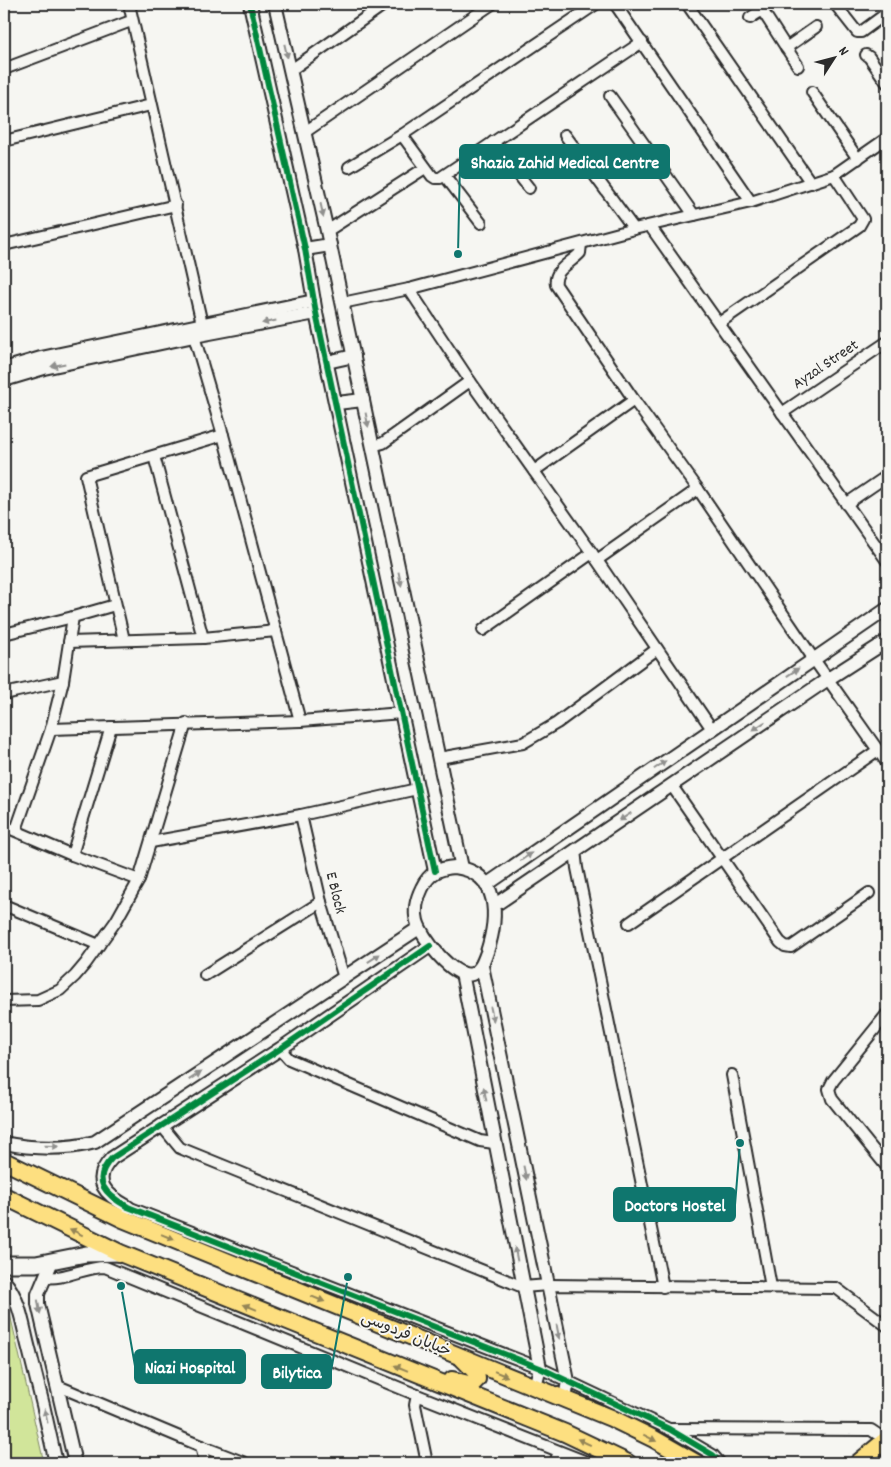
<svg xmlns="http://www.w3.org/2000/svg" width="891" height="1467" viewBox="0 0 891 1467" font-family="Dekko,'Playpen Sans Arabic',sans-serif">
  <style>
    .green { fill: #d1e59a; stroke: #7e8862 }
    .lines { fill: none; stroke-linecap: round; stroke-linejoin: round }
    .minor-casing { stroke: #2b2b2b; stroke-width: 14 }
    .tertiary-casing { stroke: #2b2b2b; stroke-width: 16 }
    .secondary-casing { stroke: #2b2b2b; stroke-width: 19 }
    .primary-casing { stroke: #2b2b2b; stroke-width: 20 }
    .minor { stroke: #f6f6f2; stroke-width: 10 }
    .tertiary { stroke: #f6f6f2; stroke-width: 12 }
    .secondary { stroke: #f6f6f2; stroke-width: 15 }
    .primary { stroke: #fddf80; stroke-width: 16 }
    .cycleway-casing { stroke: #f6f6f2; stroke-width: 9 }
    .cycleway { stroke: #00873e; stroke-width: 6 }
    .oneway { fill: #90908e }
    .oneway2 { fill: #948556 }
    .labels { text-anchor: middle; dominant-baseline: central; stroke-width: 4; stroke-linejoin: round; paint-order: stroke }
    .street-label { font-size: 16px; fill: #2b2b2b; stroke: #f6f6f2 }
    .leader { fill: none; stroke: #0f766e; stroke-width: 2 }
    .callout-dot { fill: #0f766e; stroke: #f6f6f2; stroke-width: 2 }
    .callout { fill: #0f766e; stroke: #0f766e; stroke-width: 2 }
    .callout-label { font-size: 18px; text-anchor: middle; font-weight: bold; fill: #fff }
  </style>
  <rect width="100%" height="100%" fill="#f6f6f2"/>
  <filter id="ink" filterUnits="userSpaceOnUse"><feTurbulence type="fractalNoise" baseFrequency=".02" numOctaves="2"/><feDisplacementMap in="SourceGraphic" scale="10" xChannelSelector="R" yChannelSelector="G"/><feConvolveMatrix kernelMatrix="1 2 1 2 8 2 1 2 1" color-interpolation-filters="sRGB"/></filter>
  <g filter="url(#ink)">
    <!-- green -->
    <path class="green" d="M 4,1299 L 7,1301 L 44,1463 L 4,1463 Z"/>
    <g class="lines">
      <!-- minor casing -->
      <g class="minor-casing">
        <g id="minor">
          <path d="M 129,4 L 202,324"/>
          <path d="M 615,4 L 751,202"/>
          <path d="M 687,4 L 811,183"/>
          <path d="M 835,4 L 857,32 L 861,32 L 887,13"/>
          <path d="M 762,10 L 798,66"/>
          <path d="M 750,18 L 771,4"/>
          <path d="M 786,48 L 816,27"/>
          <path d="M 866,55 L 869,57 L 887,83"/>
          <path d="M 4,69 L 131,21"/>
          <path d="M 291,70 L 385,4"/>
          <path d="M 812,92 L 858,159"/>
          <path d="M 610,96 L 694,215"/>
          <path d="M 305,132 L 492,4"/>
          <path d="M 402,135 L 432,176 L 435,178 L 440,178 L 642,42"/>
          <path d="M 565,135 L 634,229"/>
          <path d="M 4,141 L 151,105"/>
          <path d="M 493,142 L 529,188"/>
          <path d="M 349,167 L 402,135 L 596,4"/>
          <path d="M 445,176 L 481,223"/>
          <path d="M 650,226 L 887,561"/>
          <path d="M 327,231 L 425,168"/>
          <path d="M 581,244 L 580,253 C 571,263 553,270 556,285 L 634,400 L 698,489 L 813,658 L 887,763"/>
          <path d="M 4,245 L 176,205"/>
          <path d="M 409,289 L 470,381 L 592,553 L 712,729"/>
          <path d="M 342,303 L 409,289 L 634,229 L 751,202 L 834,175 L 887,138"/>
          <path d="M 719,323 L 859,226 L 863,219 L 834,175"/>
          <path d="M 194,336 L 223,435 L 300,721"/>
          <path d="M 782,413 L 887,342"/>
          <path d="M 372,446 L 383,443 L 470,381"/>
          <path d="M 154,456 L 203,638"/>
          <path d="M 534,471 L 634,400"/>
          <path d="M 846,504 L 887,476"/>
          <path d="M 597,560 L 698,489"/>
          <path d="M 483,630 L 592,553"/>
          <path d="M 4,634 L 73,617 L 115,605"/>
          <path d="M 124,640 L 86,476 L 223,435"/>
          <path d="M 69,642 L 203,638 L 276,631"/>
          <path d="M 4,694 L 63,681"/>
          <path d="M 51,729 L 300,721 L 402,713"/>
          <path d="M 439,758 L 523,743 L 557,723 L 657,649"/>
          <path d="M 672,786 L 780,942 L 785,946 L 791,947 L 869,893"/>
          <path d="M 4,826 L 72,855 L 139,880"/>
          <path d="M 16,830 L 51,729 L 63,681 L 73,617"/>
          <path d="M 151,842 L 301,815"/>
          <path d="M 575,850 L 577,868 L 663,1287"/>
          <path d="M 72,855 L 111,727"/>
          <path d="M 4,905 L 99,945"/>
          <path d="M 629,923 L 878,750"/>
          <path d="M 205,975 L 321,902"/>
          <path d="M 344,978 L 321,902 L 301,815 L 417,789"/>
          <path d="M 4,1001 L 38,1000 L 60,990 L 75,976 L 86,963 L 116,921 L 139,880 L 186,723"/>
          <path d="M 887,1014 L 833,1081 L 829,1089 L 832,1099 L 887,1167"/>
          <path d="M 280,1049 L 289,1059 L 480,1141 L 494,1143"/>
          <path d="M 732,1075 L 771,1287"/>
          <path d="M 161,1125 L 180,1148 L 523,1287 L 548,1285 L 836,1288 L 887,1326"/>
          <path d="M 128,1207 L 540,1368 L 669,1429 L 713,1455 L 720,1463"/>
          <path d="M 45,1277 C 64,1280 84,1267 105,1267 L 417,1395 L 589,1463"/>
          <path d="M 58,1386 L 201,1446 L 205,1463"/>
          <path d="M 417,1395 L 415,1405 L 427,1463"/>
          <path d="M 670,1429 L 871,1430 L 886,1440"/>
          <path d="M 201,1446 L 245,1463"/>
          <path d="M 556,1463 L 556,1460 L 559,1452"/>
        </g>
      </g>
      <!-- tertiary casing -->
      <g class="tertiary-casing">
        <g id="tertiary">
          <path d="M 250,4 L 305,249 L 316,313 L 435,871"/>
          <path d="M 275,4 L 327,231 L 462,868"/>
          <path d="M 305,249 L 330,245"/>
          <path d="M 327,362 L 354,356"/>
          <path d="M 4,369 L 41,358 L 314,301"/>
          <path d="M 4,380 L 44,368 L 194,336 L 316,313"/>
          <path d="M 337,403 L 363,400"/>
          <path d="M 455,867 C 501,873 498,918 487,952 C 484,960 481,971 472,974 C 454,980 421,937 417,921 C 414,910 417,898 422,888 C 429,873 439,868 455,867 Z"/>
          <path d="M 486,885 L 887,609"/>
          <path d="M 495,905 L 828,679 L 887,641"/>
          <path d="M 482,966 L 568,1381 L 565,1399"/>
          <path d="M 462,973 L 540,1368 L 535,1387"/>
          <path d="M 4,1143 C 32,1149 67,1150 95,1142 L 419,928"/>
          <path d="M 128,1207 C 106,1195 90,1181 112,1158 L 280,1049 L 430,946"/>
          <path d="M 52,1261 L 38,1294 L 38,1304 L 75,1463"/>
          <path d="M 4,1281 C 20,1298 23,1327 29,1349 C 39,1387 48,1425 56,1463"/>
        </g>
      </g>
      <!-- secondary casing -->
      <g class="secondary-casing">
        <path id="secondary" d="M 4,1264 L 36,1264 L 86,1254 L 120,1253"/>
      </g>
      <!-- primary casing -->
      <g class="primary-casing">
        <g id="primary">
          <path d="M 4,1161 L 123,1219 L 611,1418 L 654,1439 L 696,1463"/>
          <path d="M 4,1196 L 120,1253 L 565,1433 L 628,1463"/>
          <path d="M 452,1380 L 468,1384 L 472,1384 L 477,1379 L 476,1372 L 463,1359"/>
          <path d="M 858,1463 L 886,1440"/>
        </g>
      </g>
      <!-- minor -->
      <use href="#minor" class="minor"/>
      <!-- tertiary -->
      <use href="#tertiary" class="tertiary"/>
      <!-- secondary -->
      <use href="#secondary" class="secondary"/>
      <!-- primary -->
      <use href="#primary" class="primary"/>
      <!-- cycleway casing -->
      <g class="cycleway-casing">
        <g id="cycleway">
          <path d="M 250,4 L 305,249 L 316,313 L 435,871"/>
          <path d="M 430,946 L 280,1049 L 112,1158 C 90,1181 106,1195 128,1207 L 540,1368 L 669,1429 L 713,1455 L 720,1463"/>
        </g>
      </g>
      <!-- cycleway -->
      <use href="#cycleway" class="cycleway"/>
    </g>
    <!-- one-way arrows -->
    <defs><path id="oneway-solid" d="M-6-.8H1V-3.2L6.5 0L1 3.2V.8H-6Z" transform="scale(1.25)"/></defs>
    <g class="oneway">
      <use href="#oneway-solid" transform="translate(286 51) rotate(77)"/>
      <use href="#oneway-solid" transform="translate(322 210) rotate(77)"/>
      <use href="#oneway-solid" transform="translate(269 322) rotate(169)"/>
      <use href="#oneway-solid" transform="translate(58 365) rotate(168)"/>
      <use href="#oneway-solid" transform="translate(367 420) rotate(79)"/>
      <use href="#oneway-solid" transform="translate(400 579) rotate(78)"/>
      <use href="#oneway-solid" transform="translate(793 672) rotate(-34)"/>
      <use href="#oneway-solid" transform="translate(759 726) rotate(146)"/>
      <use href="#oneway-solid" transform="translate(660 765) rotate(-35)"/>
      <use href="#oneway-solid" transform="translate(625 817) rotate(146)"/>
      <use href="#oneway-solid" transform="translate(526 857) rotate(-35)"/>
      <use href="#oneway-solid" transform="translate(374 958) rotate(-34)"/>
      <use href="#oneway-solid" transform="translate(492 1014) rotate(78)"/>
      <use href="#oneway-solid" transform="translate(195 1076) rotate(-33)"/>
      <use href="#oneway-solid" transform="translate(485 1094) rotate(-101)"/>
      <use href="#oneway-solid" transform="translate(52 1146) rotate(1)"/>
      <use href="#oneway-solid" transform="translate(525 1173) rotate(78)"/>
      <use href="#oneway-solid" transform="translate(516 1254) rotate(-101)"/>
      <use href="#oneway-solid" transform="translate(39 1307) rotate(81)"/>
      <use href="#oneway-solid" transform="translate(558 1332) rotate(79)"/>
      <use href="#oneway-solid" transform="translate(46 1416) rotate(-102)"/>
    </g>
    <g class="oneway2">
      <use href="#oneway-solid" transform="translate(76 1232) rotate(-154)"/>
      <use href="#oneway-solid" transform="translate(168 1237) rotate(22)"/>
      <use href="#oneway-solid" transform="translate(318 1299) rotate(22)"/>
      <use href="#oneway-solid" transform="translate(250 1307) rotate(-158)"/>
      <use href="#oneway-solid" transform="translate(401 1368) rotate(-158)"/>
      <use href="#oneway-solid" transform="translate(501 1374) rotate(22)"/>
      <use href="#oneway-solid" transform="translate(650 1438) rotate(27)"/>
      <use href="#oneway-solid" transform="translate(584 1442) rotate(-155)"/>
    </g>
  </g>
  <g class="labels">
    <!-- street labels -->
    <g class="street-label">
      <text transform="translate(826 365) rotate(-34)">Ayzal Street</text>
      <text transform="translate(335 893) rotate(76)">E Block</text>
      <text transform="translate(406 1335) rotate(22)">خیابان فردوسی</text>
    </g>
  </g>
  <!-- callouts -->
  <path class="leader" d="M458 254L460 162M740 1143L735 1205M121 1286L135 1366M348 1277L331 1371"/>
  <g class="callout-dot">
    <circle cx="458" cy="254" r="5"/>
    <circle cx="740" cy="1143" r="5"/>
    <circle cx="121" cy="1286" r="5"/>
    <circle cx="348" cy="1277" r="5"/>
  </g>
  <g class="callout">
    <rect x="460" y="145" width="209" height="33" rx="5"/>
    <rect x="614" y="1188" width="121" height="33" rx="5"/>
    <rect x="135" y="1350" width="110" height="33" rx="5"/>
    <rect x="262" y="1355" width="69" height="33" rx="5"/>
  </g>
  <g class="callout-label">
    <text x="565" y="168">Shazia Zahid Medical Centre</text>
    <text x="675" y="1211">Doctors Hostel</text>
    <text x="190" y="1373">Niazi Hospital</text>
    <text x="297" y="1378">Bilytica</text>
  </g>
  <!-- margin -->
  <rect width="891" height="1467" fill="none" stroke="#f6f6f2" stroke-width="20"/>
  <rect x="10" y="10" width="871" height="1447" fill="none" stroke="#2b2b2b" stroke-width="2" filter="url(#ink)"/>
  <!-- north arrow -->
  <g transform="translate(834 58) rotate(54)" stroke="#f6f6f2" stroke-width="4" paint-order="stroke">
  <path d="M0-4L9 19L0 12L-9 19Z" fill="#2b2b2b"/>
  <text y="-8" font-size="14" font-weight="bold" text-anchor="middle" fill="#2b2b2b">N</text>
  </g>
</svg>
